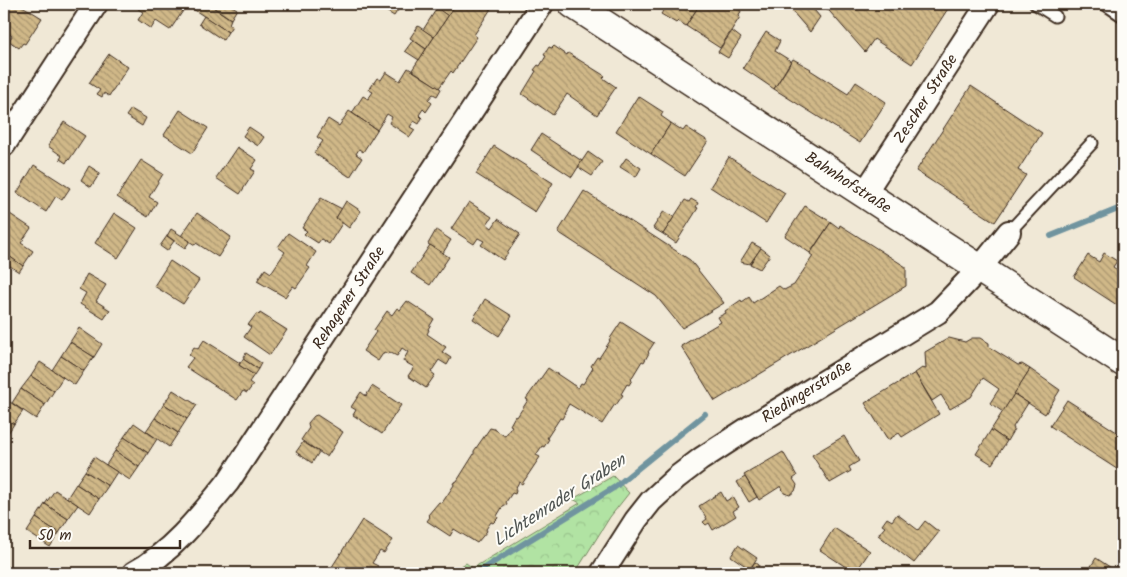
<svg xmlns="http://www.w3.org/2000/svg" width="1127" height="577" viewBox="0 0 1127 577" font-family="Kalam,sans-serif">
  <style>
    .forest { fill: url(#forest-crowns); stroke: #768660 }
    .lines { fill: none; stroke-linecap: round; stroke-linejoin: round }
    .stream { stroke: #70949f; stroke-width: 6 }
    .building { fill: url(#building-back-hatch); stroke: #3b2a1e }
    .lane-casing { stroke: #3b2a1e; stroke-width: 15 }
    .street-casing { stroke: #3b2a1e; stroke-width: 26 }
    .secondary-casing { stroke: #3b2a1e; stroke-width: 31 }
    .lane { stroke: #fdfcf7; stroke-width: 11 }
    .street { stroke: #fdfcf7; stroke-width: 22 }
    .secondary { stroke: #fdfcf7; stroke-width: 28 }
    .labels { text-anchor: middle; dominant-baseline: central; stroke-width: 4; stroke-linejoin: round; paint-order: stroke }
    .street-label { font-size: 16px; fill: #3b2a1e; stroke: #fdfcf7 }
    .water-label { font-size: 18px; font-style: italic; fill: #515654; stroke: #fdfcf7 }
  </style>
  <defs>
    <pattern id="forest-crowns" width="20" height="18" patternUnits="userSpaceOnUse" patternTransform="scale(1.25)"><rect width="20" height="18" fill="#b1e3a3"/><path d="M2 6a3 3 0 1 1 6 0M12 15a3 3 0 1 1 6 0" fill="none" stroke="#99c38c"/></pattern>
    <pattern id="building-back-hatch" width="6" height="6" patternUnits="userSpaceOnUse" patternTransform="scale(1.25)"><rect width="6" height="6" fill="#d0b888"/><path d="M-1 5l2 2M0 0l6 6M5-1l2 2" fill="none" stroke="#aa966f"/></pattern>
  </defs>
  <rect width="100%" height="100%" fill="#f0e8d6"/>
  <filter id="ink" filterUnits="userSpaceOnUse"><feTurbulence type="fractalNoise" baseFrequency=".02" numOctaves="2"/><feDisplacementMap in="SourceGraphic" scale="10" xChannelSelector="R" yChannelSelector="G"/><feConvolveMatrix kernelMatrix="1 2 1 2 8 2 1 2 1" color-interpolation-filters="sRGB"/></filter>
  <g filter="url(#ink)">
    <!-- forest -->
    <path class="forest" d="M 613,476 L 629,493 L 610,517 L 575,573 L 449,573 L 466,563 L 473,568 L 580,503 L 573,499 Z"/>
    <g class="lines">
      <!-- stream -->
      <g class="stream">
        <path d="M 1051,236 L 1123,207"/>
        <path d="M 476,573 L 615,487 L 705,414"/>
      </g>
    </g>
    <!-- building -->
    <g class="building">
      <path d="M 4,4 L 19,4 L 42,18 L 25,44 L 23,43 L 19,48 L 9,41 L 12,36 L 4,30 L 4,18 L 6,14 L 4,13 Z"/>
      <path d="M 141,4 L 185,4 L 187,5 L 170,30 L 156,21 L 151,29 L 138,20 L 143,12 L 138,9 Z"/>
      <path d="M 197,4 L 208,4 L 231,19 L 229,24 L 232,26 L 228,32 L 193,9 Z"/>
      <path d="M 215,4 L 229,4 L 237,9 L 231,19 L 213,7 Z"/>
      <path d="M 375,4 L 402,4 L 394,16 Z"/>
      <path d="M 430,4 L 456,4 L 448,16 Z"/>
      <path d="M 456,4 L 494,4 L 474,35 L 477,37 L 453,73 L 451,71 L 439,88 L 412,70 Z"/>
      <path d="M 652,4 L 700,4 L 686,26 L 678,21 L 676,23 L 661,14 L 663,11 Z"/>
      <path d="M 700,4 L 730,4 L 741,11 L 739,16 L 740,17 L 720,48 L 686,26 Z"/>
      <path d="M 786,4 L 809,4 L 820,17 L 810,32 Z"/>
      <path d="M 823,4 L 951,4 L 912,64 L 874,39 L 865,52 Z"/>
      <path d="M 437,8 L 448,16 L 434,37 L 423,30 Z"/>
      <path d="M 204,16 L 228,32 L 223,40 L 199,24 Z"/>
      <path d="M 418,26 L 434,37 L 426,49 L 410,38 Z"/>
      <path d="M 732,31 L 741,38 L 728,58 L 718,52 Z"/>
      <path d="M 766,32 L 780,41 L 775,51 L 791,61 L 774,89 L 743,68 Z"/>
      <path d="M 413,40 L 426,49 L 419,60 L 405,51 Z"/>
      <path d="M 554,46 L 567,55 L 568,53 L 605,76 L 603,78 L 616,87 L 597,115 L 567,94 L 553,115 L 522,94 L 536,71 L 534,70 L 538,65 L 540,66 L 546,56 L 544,55 L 549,47 L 552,48 Z"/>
      <path d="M 109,54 L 128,67 L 109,96 L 104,93 L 102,97 L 97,94 L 100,90 L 89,83 Z"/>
      <path d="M 793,59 L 811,69 L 810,70 L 848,94 L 856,82 L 886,102 L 860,143 L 774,89 Z"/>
      <path d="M 408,68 L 441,89 L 437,96 L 433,94 L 428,100 L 432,103 L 426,112 L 423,109 L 419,115 L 422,118 L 419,124 L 414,121 L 410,127 L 415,130 L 410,137 L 389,123 L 392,117 L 387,114 L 377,130 L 352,113 L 363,96 L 368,99 L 373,92 L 369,90 L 377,78 L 381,80 L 386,72 L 400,81 Z"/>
      <path d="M 971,86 L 1042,133 L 1018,170 L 1026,175 L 995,222 L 916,171 Z"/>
      <path d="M 638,96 L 663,112 L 661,116 L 671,123 L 651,154 L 616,131 Z"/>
      <path d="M 131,109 L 146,118 L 142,126 L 126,116 Z"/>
      <path d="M 180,110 L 208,128 L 192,153 L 164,135 Z"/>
      <path d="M 349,111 L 377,130 L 363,152 L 359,149 L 356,154 L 362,158 L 350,177 L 314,153 L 323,141 L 317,137 L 328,119 L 339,126 Z"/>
      <path d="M 64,122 L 85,136 L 69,160 L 68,159 L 66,163 L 60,159 L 62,156 L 48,146 Z"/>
      <path d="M 671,123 L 683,131 L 686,127 L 708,141 L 685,176 L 651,154 Z"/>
      <path d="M 249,127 L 264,137 L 258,146 L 243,136 Z"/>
      <path d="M 541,134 L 582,161 L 572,177 L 531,150 Z"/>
      <path d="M 494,146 L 553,183 L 535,212 L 476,174 Z"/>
      <path d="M 237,147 L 257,160 L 251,169 L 255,171 L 240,194 L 216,178 Z"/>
      <path d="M 588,152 L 602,162 L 592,176 L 578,167 Z"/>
      <path d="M 729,157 L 785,193 L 766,223 L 710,187 Z"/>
      <path d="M 626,158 L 641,168 L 636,177 L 620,167 Z"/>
      <path d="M 141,160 L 163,174 L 149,197 L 157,202 L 148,217 L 117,197 Z"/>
      <path d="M 34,165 L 70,188 L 62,200 L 56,196 L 46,212 L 17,193 Z"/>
      <path d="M 89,166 L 100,173 L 91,187 L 81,180 Z"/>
      <path d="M 584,191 L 690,260 L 724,303 L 682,328 L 656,296 L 558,232 Z"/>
      <path d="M 321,198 L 342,209 L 336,218 L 343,222 L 329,244 L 321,239 L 318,243 L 304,234 L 307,231 L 302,228 Z"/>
      <path d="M 691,199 L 698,203 L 696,207 L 698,208 L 676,243 L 663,234 L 685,200 L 689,202 Z"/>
      <path d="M 346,201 L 361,211 L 349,228 L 336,218 Z"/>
      <path d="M 469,202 L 492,217 L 487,224 L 492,228 L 498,219 L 520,234 L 503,260 L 481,245 L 484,241 L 478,238 L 474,244 L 451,229 Z"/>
      <path d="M 805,206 L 831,222 L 810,253 L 785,236 Z"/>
      <path d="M 664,211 L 674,217 L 663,234 L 653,228 Z"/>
      <path d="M 114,213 L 137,228 L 118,258 L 95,243 Z"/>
      <path d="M 197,213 L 231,237 L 218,257 L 196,243 L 195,245 L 181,236 Z"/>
      <path d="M 10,214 L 31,228 L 21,243 L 33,251 L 23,266 L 4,253 L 4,225 Z"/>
      <path d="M 831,222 L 839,228 L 840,225 L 906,267 L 906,286 L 715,401 L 681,346 L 721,322 L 718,317 L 726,313 L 725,311 L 741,300 L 742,302 L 749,297 L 753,303 L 779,286 L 784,290 L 794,285 L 813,256 L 810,254 Z"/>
      <path d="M 171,229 L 190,241 L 185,248 L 167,236 Z"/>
      <path d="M 436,230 L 451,240 L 443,253 L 428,244 Z"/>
      <path d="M 288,233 L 316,252 L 307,266 L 310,268 L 296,288 L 293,286 L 285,297 L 257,281 L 265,269 L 271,273 L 285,252 L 278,247 Z"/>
      <path d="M 167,236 L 174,241 L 167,251 L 160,246 Z"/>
      <path d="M 752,243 L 761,248 L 750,264 L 740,262 Z"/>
      <path d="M 430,245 L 449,257 L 430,285 L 411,273 Z"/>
      <path d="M 761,248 L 770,255 L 760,269 L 750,264 Z"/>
      <path d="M 1104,253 L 1117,261 L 1113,267 L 1123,274 L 1123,309 L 1074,277 L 1088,255 L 1099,262 Z"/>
      <path d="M 9,256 L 23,266 L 19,272 L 5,263 Z"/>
      <path d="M 170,261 L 199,280 L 183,304 L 154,286 Z"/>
      <path d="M 87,274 L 106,285 L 96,301 L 110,310 L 104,319 L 80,304 L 86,293 L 79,289 Z"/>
      <path d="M 485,299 L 512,316 L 499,336 L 473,319 Z"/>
      <path d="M 407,301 L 434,319 L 428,329 L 429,330 L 427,334 L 446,347 L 442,352 L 451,358 L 447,365 L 439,360 L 431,372 L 435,375 L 426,388 L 408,376 L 414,367 L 403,361 L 408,352 L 402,348 L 397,356 L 389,352 L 388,354 L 384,352 L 378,361 L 363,351 L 376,332 L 374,330 L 387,311 L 392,315 L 397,308 L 400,310 Z"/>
      <path d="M 257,313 L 259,315 L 260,313 L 287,330 L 270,355 L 244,337 L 251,327 L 248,325 Z"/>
      <path d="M 621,322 L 654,343 L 648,352 L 649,353 L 644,362 L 642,361 L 631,379 L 632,380 L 629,385 L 627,384 L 621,394 L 623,395 L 616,405 L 615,404 L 602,424 L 569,404 L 564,413 L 565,413 L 562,419 L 560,418 L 547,438 L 549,439 L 544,447 L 542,446 L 536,455 L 540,457 L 522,484 L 519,482 L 515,489 L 516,491 L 515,494 L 512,493 L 506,502 L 507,504 L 503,506 L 497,516 L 498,518 L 493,523 L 491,522 L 486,529 L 487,531 L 477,543 L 454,529 L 450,536 L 427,521 L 430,517 L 428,515 L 439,502 L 442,503 L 454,485 L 453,483 L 457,481 L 474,454 L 474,451 L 490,428 L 494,429 L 505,436 L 512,426 L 510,425 L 515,416 L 517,417 L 528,400 L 526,399 L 548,368 L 578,388 L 581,383 L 583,384 L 593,368 L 591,366 L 597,357 L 599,358 L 610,341 L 609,340 Z"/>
      <path d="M 79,328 L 102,344 L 94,357 L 70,342 Z"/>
      <path d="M 949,338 L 965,342 L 972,338 L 981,338 L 989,343 L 989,347 L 1018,365 L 1022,364 L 1030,369 L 1003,412 L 990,403 L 999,389 L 983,378 L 971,397 L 950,409 L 941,395 L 932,401 L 915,373 L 922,368 L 926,369 L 925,352 Z"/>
      <path d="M 204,340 L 240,363 L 239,365 L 254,375 L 249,382 L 253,385 L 247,393 L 243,391 L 237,400 L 186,367 L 193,358 L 189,355 L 194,347 L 198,349 Z"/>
      <path d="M 70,342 L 94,357 L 84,371 L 61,356 Z"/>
      <path d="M 246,353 L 261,363 L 258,369 L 243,359 Z"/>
      <path d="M 61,356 L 84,371 L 75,385 L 52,370 Z"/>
      <path d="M 243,359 L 258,369 L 254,375 L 239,365 Z"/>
      <path d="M 40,362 L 63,377 L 54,391 L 31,376 Z"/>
      <path d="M 1030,369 L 1060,390 L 1045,414 L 1014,394 Z"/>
      <path d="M 915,373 L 939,414 L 902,437 L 899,433 L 888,440 L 865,403 Z"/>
      <path d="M 31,376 L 54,391 L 45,405 L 21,389 Z"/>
      <path d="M 372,386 L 401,405 L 382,434 L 353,415 L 356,410 L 351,407 L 361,392 L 366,396 Z"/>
      <path d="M 21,389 L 45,405 L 36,419 L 12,403 Z"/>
      <path d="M 173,390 L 197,405 L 187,419 L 164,404 Z"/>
      <path d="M 1014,394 L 1028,403 L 1013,427 L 1014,429 L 1007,441 L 991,430 Z"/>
      <path d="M 4,398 L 23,411 L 14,424 L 4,418 Z"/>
      <path d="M 1067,400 L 1123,436 L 1123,473 L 1050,426 Z"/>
      <path d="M 164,404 L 187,419 L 178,433 L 155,418 Z"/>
      <path d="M 317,415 L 343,432 L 327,457 L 301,440 L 309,428 L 308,423 L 314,416 Z"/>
      <path d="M 4,418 L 14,424 L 5,438 L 4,437 Z"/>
      <path d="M 155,418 L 178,433 L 169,447 L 146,431 Z"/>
      <path d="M 134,423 L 157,439 L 148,453 L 124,437 Z"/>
      <path d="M 991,430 L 1007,441 L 992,464 L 976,454 Z"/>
      <path d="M 844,436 L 859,461 L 849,467 L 851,471 L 830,483 L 812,455 Z"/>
      <path d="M 124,437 L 148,453 L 139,467 L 115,451 Z"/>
      <path d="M 303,442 L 319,452 L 312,463 L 296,452 Z"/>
      <path d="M 115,451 L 139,467 L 130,480 L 106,465 Z"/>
      <path d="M 783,452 L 797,476 L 793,479 L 797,485 L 795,491 L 790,495 L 784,493 L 781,486 L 759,500 L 744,475 Z"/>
      <path d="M 94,457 L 117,472 L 108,486 L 85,471 Z"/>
      <path d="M 85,471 L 108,486 L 99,499 L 76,484 Z"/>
      <path d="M 745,477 L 757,497 L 749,502 L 737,482 Z"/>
      <path d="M 76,484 L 99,499 L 90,513 L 67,498 Z"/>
      <path d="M 55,490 L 78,505 L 68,519 L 45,504 Z"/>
      <path d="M 721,492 L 726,501 L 733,497 L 739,507 L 733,511 L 736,516 L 713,530 L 709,523 L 706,525 L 703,522 L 707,519 L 699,506 Z"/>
      <path d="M 45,504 L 68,519 L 59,533 L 36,518 Z"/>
      <path d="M 897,514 L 918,530 L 925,521 L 939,532 L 914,563 L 878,535 L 885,527 L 882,525 L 887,518 L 892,521 Z"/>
      <path d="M 36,518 L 59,533 L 50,547 L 27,532 Z"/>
      <path d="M 362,520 L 393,540 L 384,553 L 380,551 L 372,563 L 378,566 L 373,573 L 328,573 Z"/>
      <path d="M 834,528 L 870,551 L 855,573 L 820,550 Z"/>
      <path d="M 738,545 L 757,558 L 750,569 L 731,556 Z"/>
      <path d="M 1096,558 L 1119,573 L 1087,573 Z"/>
      <path d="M 755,562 L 759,565 L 758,568 L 766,573 L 756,573 L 750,569 Z"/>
    </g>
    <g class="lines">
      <!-- lane casing -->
      <g class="lane-casing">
        <g id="lane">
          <path d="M 1036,4 L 1055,16"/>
          <path d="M 1105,4 L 1123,16"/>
          <path d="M 1009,232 L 1092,143"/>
        </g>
      </g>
      <!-- street casing -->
      <g class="street-casing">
        <g id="street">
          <path d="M 4,145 L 96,4"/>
          <path d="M 864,194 L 988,4"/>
          <path d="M 134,573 C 172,552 201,515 228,482 L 542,4"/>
          <path d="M 602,573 L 636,520 L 651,501 L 676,478 L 701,459 L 752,426 L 938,312 L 980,268 L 1009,232"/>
        </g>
      </g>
      <!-- secondary casing -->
      <g class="secondary-casing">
        <path id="secondary" d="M 573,4 L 1123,362"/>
      </g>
      <!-- lane -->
      <use href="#lane" class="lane"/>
      <!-- street -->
      <use href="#street" class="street"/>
      <!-- secondary -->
      <use href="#secondary" class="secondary"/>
    </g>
  </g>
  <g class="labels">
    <!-- street labels -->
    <g class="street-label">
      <text transform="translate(926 99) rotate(-57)">Zescher Straße</text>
      <text transform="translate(848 183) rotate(33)">Bahnhofstraße</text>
      <text transform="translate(349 298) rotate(-57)">Rehagener Straße</text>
      <text transform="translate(807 392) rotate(-32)">Riedingerstraße</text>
    </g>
    <!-- water labels -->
    <g class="water-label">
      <text transform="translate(560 501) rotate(-33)">Lichtenrader Graben</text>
    </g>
  </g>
  <!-- margin -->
  <rect width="1127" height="577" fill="none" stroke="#fdfcf7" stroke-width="20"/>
  <rect x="10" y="10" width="1107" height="557" fill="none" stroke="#3b2a1e" stroke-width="2" filter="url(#ink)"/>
  <!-- scale -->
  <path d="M30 540v8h150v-8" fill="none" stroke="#3b2a1e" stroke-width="2.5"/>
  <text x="38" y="540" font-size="15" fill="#3b2a1e" stroke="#fdfcf7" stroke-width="4" paint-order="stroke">50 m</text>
</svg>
